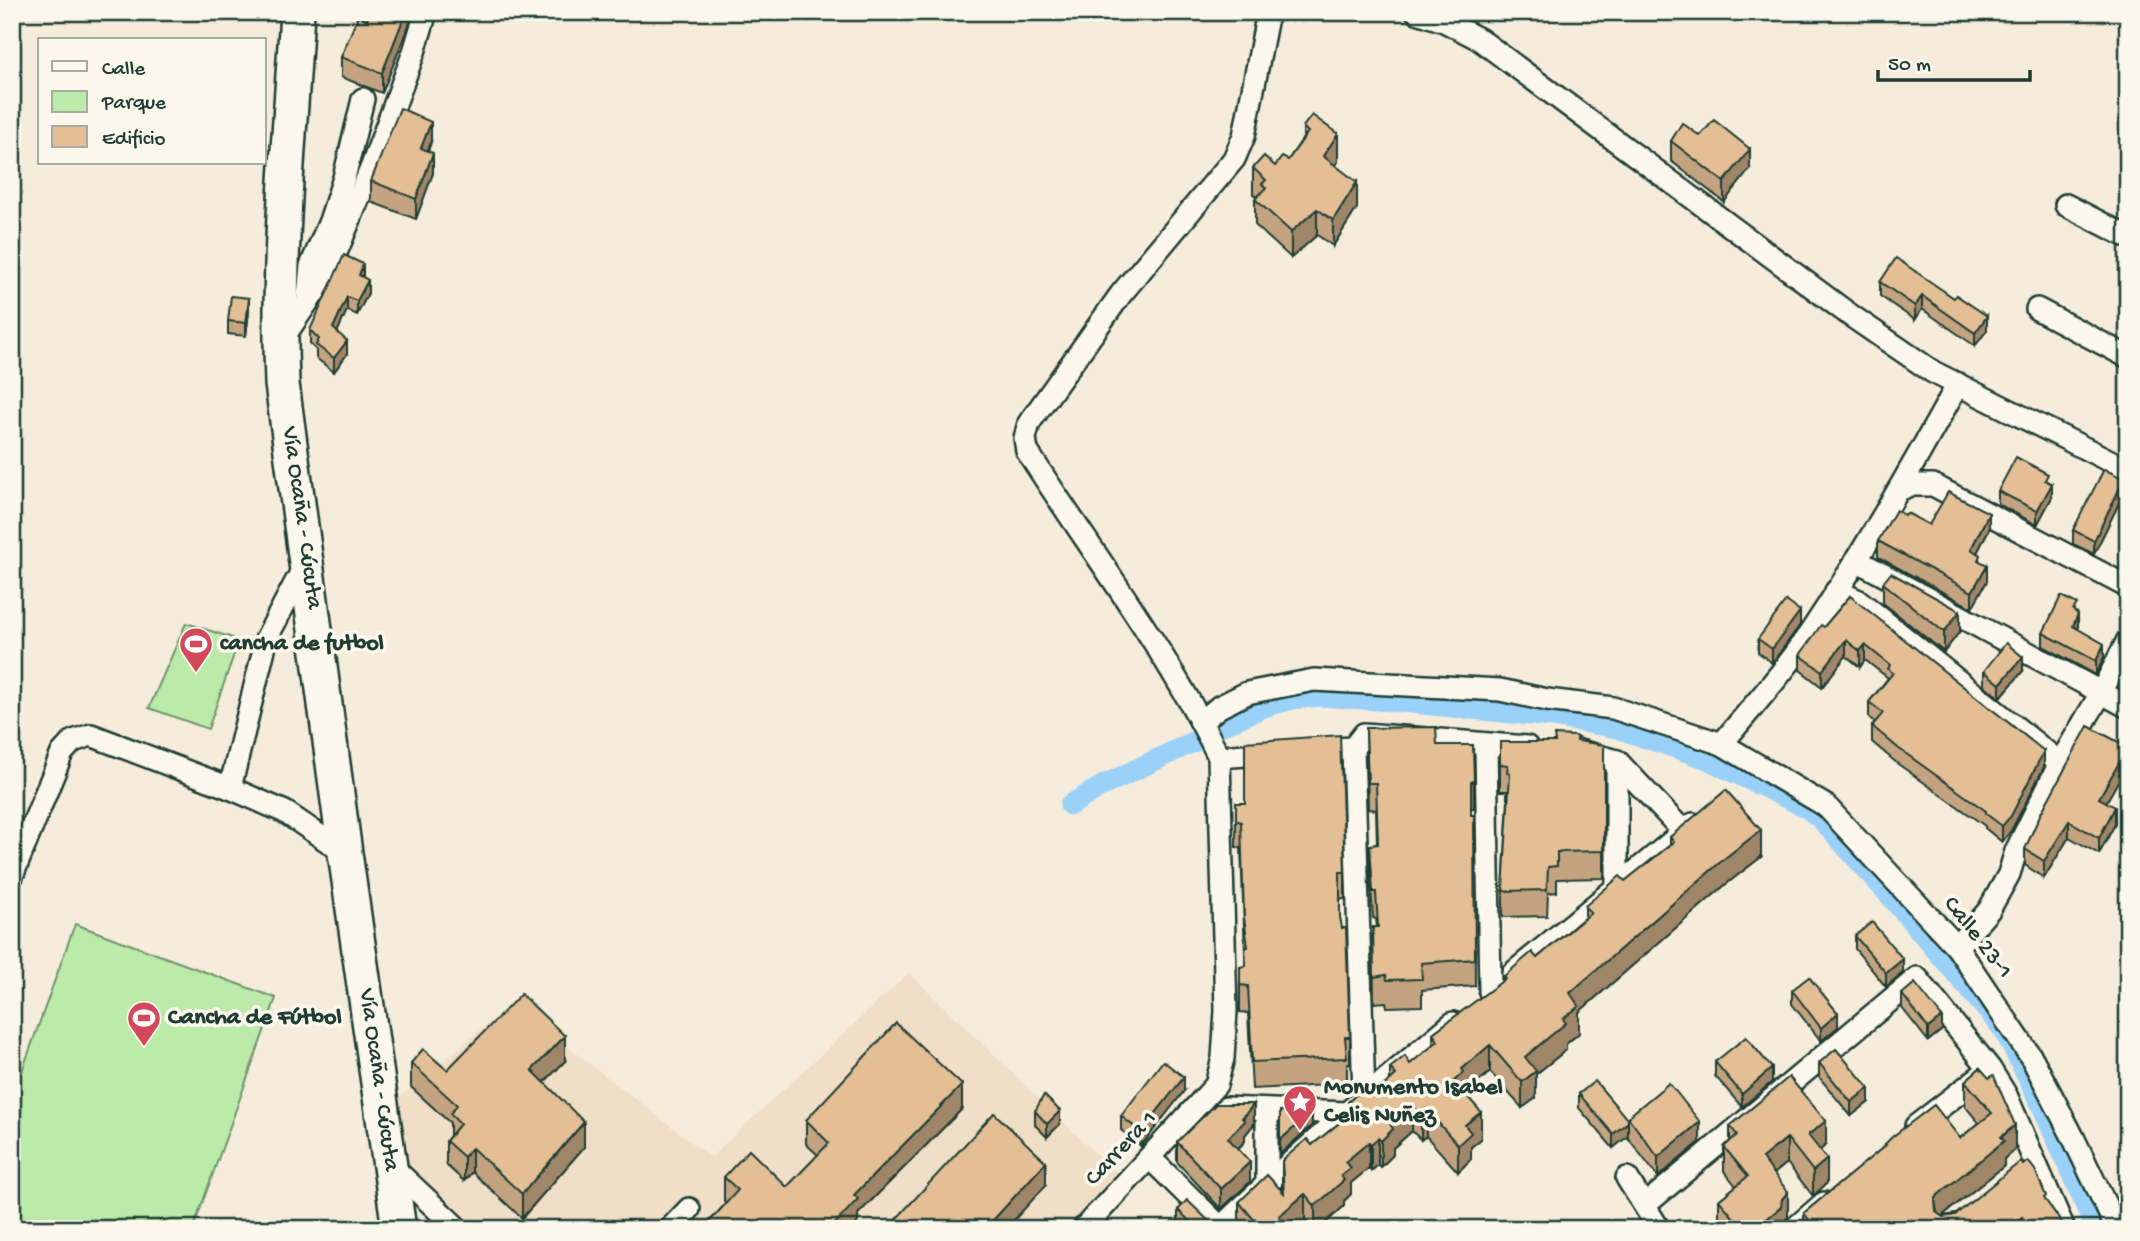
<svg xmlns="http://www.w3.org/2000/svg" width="2140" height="1241" viewBox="0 0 2140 1241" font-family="'Gochi Hand',sans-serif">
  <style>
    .built { fill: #f1dec6 }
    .green { fill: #bceaa8; stroke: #6e946e; stroke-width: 2 }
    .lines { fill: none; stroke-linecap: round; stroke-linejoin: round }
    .canal { stroke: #99d1f8; stroke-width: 21 }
    .minor-casing { stroke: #1f3d34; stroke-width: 26 }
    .primary-casing { stroke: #1f3d34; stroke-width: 38 }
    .minor { stroke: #fbf7ec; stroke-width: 21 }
    .primary { stroke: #fbf7ec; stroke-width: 33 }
    .wall { fill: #c4a480; stroke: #1f3d34; stroke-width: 2 }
    .shaded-wall { fill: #a08668; stroke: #1f3d34; stroke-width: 2 }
    .building { fill: #e4bf95; stroke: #1f3d34; stroke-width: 2 }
    .labels { text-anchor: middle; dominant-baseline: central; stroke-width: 7; stroke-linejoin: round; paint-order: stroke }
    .street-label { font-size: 24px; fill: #1f3d34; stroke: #fbf7ec }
    .poi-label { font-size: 24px; font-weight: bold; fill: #1f3d34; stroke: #fbf7ec; text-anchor: start }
  </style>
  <rect width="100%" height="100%" fill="#f6ecdb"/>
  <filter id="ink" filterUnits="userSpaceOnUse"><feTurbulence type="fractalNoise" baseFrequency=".0143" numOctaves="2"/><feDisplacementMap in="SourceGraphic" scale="14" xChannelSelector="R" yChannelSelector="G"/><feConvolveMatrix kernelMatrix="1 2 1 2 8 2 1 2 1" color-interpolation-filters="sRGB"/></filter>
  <g filter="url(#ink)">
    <!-- built -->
    <path class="built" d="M 909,973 L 1118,1175 L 1068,1229 L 457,1229 L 389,1164 L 386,1108 L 512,1004 L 711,1157 Z"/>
    <!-- green -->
    <g class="green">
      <path d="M 186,623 L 239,640 L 208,729 L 149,708 Z"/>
      <path d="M 75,924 L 276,998 L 193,1229 L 12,1229 L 12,1099 Z"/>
    </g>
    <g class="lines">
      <!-- canal -->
      <g class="canal">
        <path d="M 1213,729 L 1264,707 L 1293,699 L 1319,696 L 1392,701 L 1552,717 L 1617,728 L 1705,758 L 1807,808 L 1822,820 L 1891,897 L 2004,1030 L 2043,1108 L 2096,1229"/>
        <path d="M 1070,805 L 1102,786 L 1199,739"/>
      </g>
      <!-- minor casing -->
      <g class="minor-casing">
        <g id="minor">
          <path d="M 1417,12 L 1444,21 L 1479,39 L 1850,315 L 1933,372 L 2128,470"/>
          <path d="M 2066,205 L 2128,237"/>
          <path d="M 308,297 L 311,266 L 330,221 L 344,178 L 363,99"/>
          <path d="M 2037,309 L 2128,357"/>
          <path d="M 283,338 L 328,272 L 372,166 L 414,52 L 426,12"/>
          <path d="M 1899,490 L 1910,485 L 1933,485 L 2128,587"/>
          <path d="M 1856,560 L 2128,707"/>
          <path d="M 1836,591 L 1859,601 L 2060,763"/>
          <path d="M 1201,722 L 1219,707 L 1247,693 L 1314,680 L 1500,690 L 1547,700 L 1613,708 L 1722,744 L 1826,806 L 1957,947 L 2033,1060 L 2072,1135 L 2117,1229"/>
          <path d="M 1722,744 C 1750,708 1783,675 1808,636 C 1863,554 1911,469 1958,384"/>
          <path d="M 1486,745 L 1490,992"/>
          <path d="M 1353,748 L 1364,1097"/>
          <path d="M 1314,750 L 1353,748 L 1364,734 L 1527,747"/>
          <path d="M 1576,750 L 1617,761 L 1683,831"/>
          <path d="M 1219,757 L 1272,753"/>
          <path d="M 1617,761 L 1617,885"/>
          <path d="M 230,788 L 267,637 L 306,563"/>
          <path d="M 12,876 L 62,753 L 73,741 L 91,735 L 230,788 L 285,812 L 345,853"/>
          <path d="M 1957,947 L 1989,910 L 2009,874 L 2016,851 L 2060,763 L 2101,693 L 2128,640"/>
          <path d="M 1513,973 L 1693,824"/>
          <path d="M 1226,1108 L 1347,1113"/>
          <path d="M 1267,1111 L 1267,1183"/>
          <path d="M 1916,1126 L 1987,1071"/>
          <path d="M 1150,1158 L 1222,1229"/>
          <path d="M 389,1164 L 458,1229"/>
          <path d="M 1627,1178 L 1659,1229"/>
          <path d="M 1645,1205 L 1917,978 L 1990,1069 L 2006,1095 L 2064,1229"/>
          <path d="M 1221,1227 C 1295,1156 1374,1089 1453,1023"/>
          <path d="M 670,1229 L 689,1209"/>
          <path d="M 1083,1229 L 1216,1085 L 1223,1058 L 1226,1011 L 1219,757 C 1166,649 1092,552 1027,451 L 1025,438 L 1029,423 L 1121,294 L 1234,159 L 1244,136 L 1268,12"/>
          <path d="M 1794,1229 L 1824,1203"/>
        </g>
      </g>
      <!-- primary casing -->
      <g class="primary-casing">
        <path id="primary" d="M 297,12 C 290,135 277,260 282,384 L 345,853 L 399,1229"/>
      </g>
      <!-- minor -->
      <use href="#minor" class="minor"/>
      <!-- primary -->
      <use href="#primary" class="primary"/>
    </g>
    <!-- wall -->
    <g class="wall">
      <path d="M 370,12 L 414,12 L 382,93 L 341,77 L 341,57 L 367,20 Z"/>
      <path d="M 1303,127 L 1338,161 L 1335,165 L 1357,208 L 1333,246 L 1317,235 L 1291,258 L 1255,225 L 1255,199 L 1257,197 L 1253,194 L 1253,168 L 1275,166 L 1288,160 L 1303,138 Z"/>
      <path d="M 1671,141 L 1750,169 L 1724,202 L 1671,161 Z"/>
      <path d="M 431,142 L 428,151 L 433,173 L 416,219 L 371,202 L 371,181 Z"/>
      <path d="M 363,277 L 368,293 L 357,315 L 347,310 L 337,332 L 347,354 L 334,372 L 316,358 L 316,350 L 310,344 L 310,330 Z"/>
      <path d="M 1880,282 L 1954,298 L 1987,330 L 1975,346 L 1922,309 L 1915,320 L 1880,296 Z"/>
      <path d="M 249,311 L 246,336 L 228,334 L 228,321 Z"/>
      <path d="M 1998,491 L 2052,497 L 2037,525 L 1998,504 Z"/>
      <path d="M 2124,493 L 2094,554 L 2073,544 L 2073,530 Z"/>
      <path d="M 1904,515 L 1929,525 L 1989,529 L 1977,553 L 1987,581 L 1972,608 L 1878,557 L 1878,541 Z"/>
      <path d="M 1883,583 L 1960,631 L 1944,652 L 1883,603 Z"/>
      <path d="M 1850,596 L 2044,767 L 2011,831 L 2002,842 L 1985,828 L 1985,826 L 1898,764 L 1872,742 L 1872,726 L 1875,723 L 1869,717 L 1869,702 L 1888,678 L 1865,660 L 1860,667 L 1846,656 L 1822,687 L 1800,670 L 1800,655 Z"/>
      <path d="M 2077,613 L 2078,629 L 2104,657 L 2096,675 L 2043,646 L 2043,633 Z"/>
      <path d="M 1800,625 L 1772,663 L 1758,652 L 1758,639 Z"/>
      <path d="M 1984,671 L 2023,671 L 2000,698 L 1984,685 Z"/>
      <path d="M 1366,728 L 1437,745 L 1474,808 L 1471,809 L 1471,815 L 1474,815 L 1475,986 L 1422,990 L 1422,1006 L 1387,1007 L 1386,1002 L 1374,1003 L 1373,927 L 1377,927 L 1376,919 L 1373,918 L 1370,872 L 1370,845 L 1377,844 L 1376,810 L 1368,809 Z"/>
      <path d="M 2128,731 L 2128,764 L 2106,802 L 2115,824 L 2099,854 L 2069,837 L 2044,878 L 2025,865 L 2025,849 L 2127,747 L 2127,733 Z"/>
      <path d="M 1577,741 L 1604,745 L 1604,878 L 1557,879 L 1557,892 L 1548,893 L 1547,916 L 1503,917 L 1503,891 L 1508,799 L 1507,799 L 1507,791 L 1500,791 L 1500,742 L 1554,742 Z"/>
      <path d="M 1236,803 L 1345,872 L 1345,899 L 1340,899 L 1340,918 L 1350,1037 L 1350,1064 L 1347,1064 L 1347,1084 L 1252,1089 L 1248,1013 L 1240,1012 L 1240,967 L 1245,966 L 1245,954 L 1241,848 L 1236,847 Z"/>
      <path d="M 1670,837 L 1761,857 L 1725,885 L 1579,1012 L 1579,1033 L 1566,1044 L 1566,1050 L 1536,1074 L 1536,1098 L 1522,1108 L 1490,1072 L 1465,1094 L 1481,1139 L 1471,1147 L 1471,1159 L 1458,1172 L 1426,1136 L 1421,1140 L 1412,1131 L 1393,1148 L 1393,1155 L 1381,1167 L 1378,1165 L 1371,1171 L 1369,1168 L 1351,1183 L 1351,1194 L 1344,1201 L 1344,1206 L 1319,1229 L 1312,1229 L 1305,1221 L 1296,1229 L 1239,1229 L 1239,1202 L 1282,1192 L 1282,1161 L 1312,1145 L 1348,1116 L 1348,1102 L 1371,1097 L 1390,1080 L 1390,1068 L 1410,1064 L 1433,1046 L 1433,1033 L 1503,981 L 1503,977 L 1537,958 L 1585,917 L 1585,906 L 1625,881 L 1670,845 Z"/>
      <path d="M 1855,936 L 1903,972 L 1886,987 L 1855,949 Z"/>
      <path d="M 1792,990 L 1838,1027 L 1821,1041 L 1792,1004 Z"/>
      <path d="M 1902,994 L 1942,1030 L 1928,1041 L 1902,1008 Z"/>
      <path d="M 565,1061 L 544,1082 L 584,1147 L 522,1218 L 472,1172 L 464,1181 L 446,1165 L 446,1141 L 450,1136 L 450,1123 L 411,1087 L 411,1063 L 447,1070 Z"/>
      <path d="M 1715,1062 L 1772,1082 L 1742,1107 L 1715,1076 Z"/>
      <path d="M 1819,1063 L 1869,1102 L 1851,1116 L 1819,1077 Z"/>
      <path d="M 1980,1068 L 2015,1149 L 2004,1159 L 2004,1166 L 1942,1216 L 2046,1201 L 2065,1229 L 1804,1229 L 1804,1213 L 1885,1146 L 1885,1144 L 1960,1138 L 1979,1123 L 1965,1106 L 1965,1081 Z"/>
      <path d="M 1184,1091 L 1141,1146 L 1121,1130 L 1121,1116 Z"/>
      <path d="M 1579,1094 L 1628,1120 L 1628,1117 L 1700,1142 L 1658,1177 L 1628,1138 L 1628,1136 L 1613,1148 L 1579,1108 Z"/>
      <path d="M 962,1109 L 858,1214 L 858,1222 L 852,1229 L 703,1229 L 726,1203 L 724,1201 L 724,1177 L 787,1187 L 818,1155 L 806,1144 L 806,1120 Z"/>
      <path d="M 1035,1111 L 1060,1124 L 1047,1137 L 1035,1125 Z"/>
      <path d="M 1254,1124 L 1245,1135 L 1245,1141 L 1238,1149 L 1250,1182 L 1221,1209 L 1177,1162 L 1177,1142 Z"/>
      <path d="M 1730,1126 L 1826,1145 L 1820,1150 L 1827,1183 L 1813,1196 L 1787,1163 L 1774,1174 L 1788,1217 L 1782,1224 L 1781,1229 L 1722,1229 L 1719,1225 L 1719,1200 L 1736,1186 L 1724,1171 L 1724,1147 L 1730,1141 Z"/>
      <path d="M 1178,1210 L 1214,1229 L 1183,1229 L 1178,1224 Z"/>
    </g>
    <!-- shaded-wall -->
    <g class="shaded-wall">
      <path d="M 406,12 L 414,12 L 382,93 L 382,73 Z"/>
      <path d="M 431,122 L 431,142 L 421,168 L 421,148 Z"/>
      <path d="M 1338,134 L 1338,161 L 1323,183 L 1323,156 Z"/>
      <path d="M 1750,149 L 1750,169 L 1724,202 L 1724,182 Z"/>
      <path d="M 433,153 L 433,173 L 416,219 L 416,199 Z"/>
      <path d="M 1357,182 L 1357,208 L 1333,246 L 1333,220 Z"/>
      <path d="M 1317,209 L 1317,235 L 1291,258 L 1291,232 Z"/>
      <path d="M 363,264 L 363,277 L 359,275 Z"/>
      <path d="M 368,280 L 368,293 L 357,315 L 357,301 Z"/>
      <path d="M 1922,296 L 1922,309 L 1915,320 L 1915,306 Z"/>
      <path d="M 347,297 L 347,310 L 333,342 L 333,328 Z"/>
      <path d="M 249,298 L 249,311 L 246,336 L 246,323 Z"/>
      <path d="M 1987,316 L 1987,330 L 1975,346 L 1975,333 Z"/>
      <path d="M 347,341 L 347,354 L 334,372 L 334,358 Z"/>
      <path d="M 2124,479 L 2124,493 L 2094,554 L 2094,541 Z"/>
      <path d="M 2052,484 L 2052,497 L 2037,525 L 2037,511 Z"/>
      <path d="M 1989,513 L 1989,529 L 1971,565 L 1971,549 Z"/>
      <path d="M 1987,565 L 1987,581 L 1972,608 L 1972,592 Z"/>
      <path d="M 1800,611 L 1800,625 L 1772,663 L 1772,649 Z"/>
      <path d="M 1960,611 L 1960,631 L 1944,652 L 1944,632 Z"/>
      <path d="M 2078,614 L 2078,628 L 2073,639 L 2073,626 Z"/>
      <path d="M 1846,640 L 1846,656 L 1822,687 L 1822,671 Z"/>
      <path d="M 2104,644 L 2104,657 L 2096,675 L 2096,661 Z"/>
      <path d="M 1865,645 L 1865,660 L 1860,667 L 1860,651 Z"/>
      <path d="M 2023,657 L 2023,671 L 2000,698 L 2000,684 Z"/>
      <path d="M 2128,747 L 2128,764 L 2099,815 L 2099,798 Z"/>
      <path d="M 2044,751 L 2044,767 L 2011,831 L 2002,842 L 2002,826 Z"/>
      <path d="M 1474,781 L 1474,808 L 1471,809 L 1471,782 Z"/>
      <path d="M 2115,807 L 2115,824 L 2099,854 L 2099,838 Z"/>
      <path d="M 2069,821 L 2069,837 L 2044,878 L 2044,861 Z"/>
      <path d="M 1761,830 L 1761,857 L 1725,885 L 1579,1012 L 1579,1033 L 1566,1044 L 1566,1050 L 1536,1074 L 1536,1098 L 1522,1108 L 1522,1082 L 1525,1057 L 1563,1019 L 1570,993 L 1725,858 Z"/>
      <path d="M 1903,959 L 1903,972 L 1886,987 L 1886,973 Z"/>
      <path d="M 1838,1013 L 1838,1027 L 1821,1041 L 1821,1028 Z"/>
      <path d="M 1942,1017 L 1942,1030 L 1928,1041 L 1928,1028 Z"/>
      <path d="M 565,1036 L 565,1061 L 532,1095 L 532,1070 Z"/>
      <path d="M 1490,1045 L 1490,1072 L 1464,1094 L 1454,1081 L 1462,1069 Z"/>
      <path d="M 1772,1068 L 1772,1082 L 1742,1107 L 1742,1094 Z"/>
      <path d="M 1184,1077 L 1184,1091 L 1141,1146 L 1141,1132 Z"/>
      <path d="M 962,1085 L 962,1109 L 858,1214 L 858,1222 L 852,1229 L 830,1229 L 854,1195 Z"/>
      <path d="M 1869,1088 L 1869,1102 L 1851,1116 L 1851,1102 Z"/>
      <path d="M 1254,1104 L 1254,1124 L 1245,1135 L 1245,1141 L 1228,1158 L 1228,1138 Z"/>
      <path d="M 1412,1104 L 1412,1131 L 1393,1148 L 1393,1155 L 1381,1167 L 1381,1141 L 1390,1124 Z"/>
      <path d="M 1426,1109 L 1426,1136 L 1421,1140 L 1421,1114 Z"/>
      <path d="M 1060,1111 L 1060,1124 L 1047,1137 L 1047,1124 Z"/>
      <path d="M 1312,1112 L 1312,1125 L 1280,1154 L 1280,1140 Z"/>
      <path d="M 1481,1112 L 1481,1139 L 1471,1147 L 1471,1159 L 1458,1172 L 1458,1145 L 1465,1125 Z"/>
      <path d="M 1826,1121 L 1826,1145 L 1808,1160 L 1808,1135 Z"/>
      <path d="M 584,1122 L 584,1147 L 522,1218 L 522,1194 Z"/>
      <path d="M 1628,1122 L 1628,1136 L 1613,1148 L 1613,1134 Z"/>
      <path d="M 1700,1122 L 1700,1142 L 1658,1177 L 1658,1157 Z"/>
      <path d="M 2015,1125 L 2015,1149 L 2004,1159 L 2004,1166 L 1938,1219 L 1935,1200 L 1938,1195 Z"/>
      <path d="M 1378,1138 L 1378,1165 L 1371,1171 L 1371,1144 Z"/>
      <path d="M 1787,1138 L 1787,1163 L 1762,1183 L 1762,1158 Z"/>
      <path d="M 1369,1142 L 1369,1168 L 1351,1183 L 1351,1194 L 1344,1201 L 1344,1206 L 1319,1229 L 1315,1229 L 1315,1206 L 1341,1176 L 1345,1162 Z"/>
      <path d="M 472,1148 L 472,1172 L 464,1181 L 464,1157 Z"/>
      <path d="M 1827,1159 L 1827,1183 L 1813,1196 L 1813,1171 Z"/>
      <path d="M 1046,1162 L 1046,1185 L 1006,1229 L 985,1229 Z"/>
      <path d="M 1250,1162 L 1250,1182 L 1221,1209 L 1221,1189 Z"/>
      <path d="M 1788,1192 L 1788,1217 L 1782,1224 L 1781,1229 L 1763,1229 L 1763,1222 Z"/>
      <path d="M 1305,1194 L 1305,1221 L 1296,1229 L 1273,1229 L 1279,1216 Z"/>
      <path d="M 2022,1217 L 2022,1229 L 2008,1229 Z"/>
    </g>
    <!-- building -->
    <g class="building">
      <path d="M 370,12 L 406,12 L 382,73 L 341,57 L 358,16 L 367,20 Z"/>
      <path d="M 400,108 L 431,122 L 421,148 L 433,153 L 416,199 L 371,181 Z"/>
      <path d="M 1312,115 L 1338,134 L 1323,156 L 1357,182 L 1333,220 L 1317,209 L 1291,232 L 1255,199 L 1266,188 L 1262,184 L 1266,180 L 1253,168 L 1264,156 L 1275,166 L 1282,157 L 1288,160 L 1308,132 L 1303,127 Z"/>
      <path d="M 1714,120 L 1750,149 L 1724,182 L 1671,141 L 1682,123 L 1700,136 Z"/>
      <path d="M 344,255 L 363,264 L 359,275 L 368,280 L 357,301 L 347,297 L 333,328 L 347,341 L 334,358 L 316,345 L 319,339 L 310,330 Z"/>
      <path d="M 1896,258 L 1954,298 L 1956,295 L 1987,316 L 1975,333 L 1922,296 L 1915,306 L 1880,282 Z"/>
      <path d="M 231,296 L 249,298 L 246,323 L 228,321 Z"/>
      <path d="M 2016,457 L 2048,474 L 2045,480 L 2052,484 L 2037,511 L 1998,491 Z"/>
      <path d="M 2104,469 L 2124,479 L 2094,541 L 2073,530 Z"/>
      <path d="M 1948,492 L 1989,513 L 1971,549 L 1980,555 L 1978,560 L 1987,565 L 1972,592 L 1878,541 L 1896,510 L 1904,515 L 1907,513 L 1929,525 Z"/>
      <path d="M 1891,573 L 1960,611 L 1944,632 L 1883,583 Z"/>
      <path d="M 1850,596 L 2044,751 L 2011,816 L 2002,826 L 1985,813 L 1986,811 L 1898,748 L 1872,726 L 1883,713 L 1869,702 L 1893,673 L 1888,669 L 1890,665 L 1865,645 L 1860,651 L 1846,640 L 1822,671 L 1800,655 L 1821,625 L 1824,627 Z"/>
      <path d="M 2061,596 L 2077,604 L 2073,610 L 2078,614 L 2073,626 L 2104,644 L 2096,661 L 2043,633 Z"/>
      <path d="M 1786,601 L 1800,611 L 1772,649 L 1758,639 Z"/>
      <path d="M 2006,643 L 2023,657 L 2000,684 L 1984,671 Z"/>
      <path d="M 2088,726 L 2128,747 L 2099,798 L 2115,807 L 2099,838 L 2069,821 L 2044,861 L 2025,849 L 2040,815 Z"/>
      <path d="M 1436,727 L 1437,745 L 1473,745 L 1474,781 L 1471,782 L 1471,815 L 1474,815 L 1475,959 L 1421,963 L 1422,979 L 1387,980 L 1386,975 L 1374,977 L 1373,927 L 1378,927 L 1376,892 L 1373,892 L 1370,845 L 1378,844 L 1376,783 L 1368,783 L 1366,728 Z"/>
      <path d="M 1340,735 L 1345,872 L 1340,872 L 1340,917 L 1342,928 L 1346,928 L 1350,1037 L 1345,1037 L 1347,1058 L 1252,1062 L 1248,986 L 1240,985 L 1240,967 L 1246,966 L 1245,947 L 1248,947 L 1244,918 L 1241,822 L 1236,820 L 1236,803 L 1245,803 L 1245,742 Z"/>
      <path d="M 1554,735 L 1574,736 L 1577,737 L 1577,741 L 1604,745 L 1604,851 L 1557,852 L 1557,866 L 1548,867 L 1547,890 L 1503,891 L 1510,773 L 1507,772 L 1508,765 L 1500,764 L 1500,742 L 1555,742 Z"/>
      <path d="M 1726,790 L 1761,830 L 1725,858 L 1570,993 L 1579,1006 L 1563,1019 L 1566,1023 L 1525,1057 L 1536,1071 L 1522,1082 L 1490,1045 L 1462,1069 L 1464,1072 L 1454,1081 L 1481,1112 L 1465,1125 L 1471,1133 L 1458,1145 L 1426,1109 L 1421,1114 L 1412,1104 L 1390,1124 L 1393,1129 L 1381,1141 L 1378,1138 L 1371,1144 L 1369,1142 L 1345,1162 L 1351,1168 L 1341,1176 L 1344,1180 L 1315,1206 L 1305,1194 L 1279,1216 L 1283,1221 L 1273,1229 L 1262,1229 L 1239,1202 L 1267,1175 L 1284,1193 L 1282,1161 L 1285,1158 L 1307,1139 L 1312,1145 L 1354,1111 L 1348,1102 L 1359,1092 L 1366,1092 L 1371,1097 L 1396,1075 L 1390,1068 L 1405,1056 L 1410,1064 L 1438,1041 L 1433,1033 L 1505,979 L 1503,977 L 1532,952 L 1537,958 L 1591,913 L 1585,906 L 1620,876 L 1625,881 L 1674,842 L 1670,837 Z"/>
      <path d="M 1872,922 L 1903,959 L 1886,973 L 1855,936 Z"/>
      <path d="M 1809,977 L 1838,1013 L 1821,1028 L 1792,990 Z"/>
      <path d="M 1915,983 L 1942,1017 L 1928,1028 L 1902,994 Z"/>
      <path d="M 521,994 L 565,1036 L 532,1070 L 584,1122 L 522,1194 L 472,1148 L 464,1157 L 446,1141 L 460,1124 L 450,1114 L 457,1105 L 411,1063 L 423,1049 L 447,1070 Z"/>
      <path d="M 896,1023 L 962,1085 L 854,1195 L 858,1199 L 830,1229 L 703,1229 L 738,1190 L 724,1177 L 749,1150 L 787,1187 L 829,1143 L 806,1120 Z"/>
      <path d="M 1746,1037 L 1772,1068 L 1742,1094 L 1715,1062 Z"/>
      <path d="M 1836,1049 L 1869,1088 L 1851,1102 L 1819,1063 Z"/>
      <path d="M 1163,1061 L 1184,1077 L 1141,1132 L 1121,1116 Z"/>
      <path d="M 1980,1068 L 1989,1078 L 1993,1075 L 1994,1076 L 2015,1125 L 2001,1137 L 2004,1141 L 1938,1195 L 1935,1200 L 1936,1212 L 1943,1217 L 1955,1215 L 2021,1161 L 2023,1165 L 2028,1161 L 2035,1170 L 2046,1196 L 2044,1198 L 2063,1224 L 2065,1229 L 2033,1229 L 2022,1217 L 2008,1229 L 1816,1229 L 1804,1213 L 1886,1145 L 1885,1144 L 1892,1137 L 1934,1105 L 1960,1138 L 1992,1113 L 1965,1081 Z"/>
      <path d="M 1789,1077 L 1826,1121 L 1808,1135 L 1827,1159 L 1813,1171 L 1787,1138 L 1762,1158 L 1788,1192 L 1782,1199 L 1781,1207 L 1763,1222 L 1769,1229 L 1743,1229 L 1719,1200 L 1748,1176 L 1724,1147 L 1737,1135 L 1730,1126 Z"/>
      <path d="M 1595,1081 L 1628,1120 L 1628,1122 L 1613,1134 L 1579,1094 Z"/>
      <path d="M 1669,1083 L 1700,1122 L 1658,1157 L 1628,1117 Z"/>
      <path d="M 1044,1095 L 1060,1111 L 1047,1124 L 1035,1111 Z"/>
      <path d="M 1216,1104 L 1254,1104 L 1242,1118 L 1245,1121 L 1228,1138 L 1250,1162 L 1221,1189 L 1177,1142 Z"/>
      <path d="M 1280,1111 L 1312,1112 L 1280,1140 Z"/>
      <path d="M 994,1113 L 1046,1162 L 985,1229 L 887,1229 Z"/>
      <path d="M 1187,1200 L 1214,1226 L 1212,1229 L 1198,1229 L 1178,1210 Z"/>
      <path d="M 1656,1219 L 1667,1229 L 1647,1229 Z"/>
      <path d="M 455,1220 L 464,1229 L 446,1229 Z"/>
    </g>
  </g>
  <!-- icons -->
  <defs>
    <g id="stadium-pin" transform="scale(1.75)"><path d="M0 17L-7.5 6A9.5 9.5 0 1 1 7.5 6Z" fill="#d1495b" stroke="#fbf7ec"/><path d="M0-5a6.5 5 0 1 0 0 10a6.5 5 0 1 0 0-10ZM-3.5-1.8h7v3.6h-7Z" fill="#fff"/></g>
    <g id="sight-pin" transform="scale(1.75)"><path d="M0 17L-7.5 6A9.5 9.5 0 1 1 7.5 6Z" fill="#d1495b" stroke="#fbf7ec"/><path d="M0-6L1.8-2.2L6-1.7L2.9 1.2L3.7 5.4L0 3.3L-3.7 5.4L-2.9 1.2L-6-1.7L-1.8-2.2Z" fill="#fff"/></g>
  </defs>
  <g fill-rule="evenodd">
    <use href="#stadium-pin" x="196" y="644"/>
    <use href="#stadium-pin" x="144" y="1018"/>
    <use href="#sight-pin" x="1300" y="1102"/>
  </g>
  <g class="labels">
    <!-- street labels -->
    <g class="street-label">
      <text transform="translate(301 518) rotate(82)">Vía Ocaña - Cúcuta</text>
      <text transform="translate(1977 938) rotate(52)">Calle 23-1</text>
      <text transform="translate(378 1080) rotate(82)">Vía Ocaña - Cúcuta</text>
      <text transform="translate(1122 1149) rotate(-47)">Carrera 1</text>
    </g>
    <!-- poi labels -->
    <g class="poi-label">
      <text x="220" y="644">cancha de futbol</text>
      <text x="168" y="1018">Cancha de Fútbol</text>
      <text x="1324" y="1088">Monumento Isabel<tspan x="1324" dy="28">Celis Nuñez</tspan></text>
    </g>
  </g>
  <!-- margin -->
  <rect width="2140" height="1241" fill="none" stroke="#fbf7ec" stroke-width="42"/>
  <rect x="21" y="21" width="2098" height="1199" fill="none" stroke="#1f3d34" stroke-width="2.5" filter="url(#ink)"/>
  <!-- legend -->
  <rect x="38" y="38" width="228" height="126" fill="#fbf7ec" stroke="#a3ada2" stroke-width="2"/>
  <rect x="52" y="61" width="35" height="10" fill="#fbf7ec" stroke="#a3ada2" stroke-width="2"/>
  <text x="102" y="74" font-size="21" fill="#1f3d34">Calle</text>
  <rect x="52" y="91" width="35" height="21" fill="#bceaa8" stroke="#a3ada2" stroke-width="2"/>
  <text x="102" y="108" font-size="21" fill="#1f3d34">Parque</text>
  <rect x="52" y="126" width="35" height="21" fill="#e4bf95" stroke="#a3ada2" stroke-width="2"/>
  <text x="102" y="144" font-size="21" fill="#1f3d34">Edificio</text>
  <!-- scale -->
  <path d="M1878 70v10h152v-10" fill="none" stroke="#1f3d34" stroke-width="3.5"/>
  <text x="1888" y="70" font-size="21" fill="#1f3d34" stroke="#fbf7ec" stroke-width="5" paint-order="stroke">50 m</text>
</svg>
